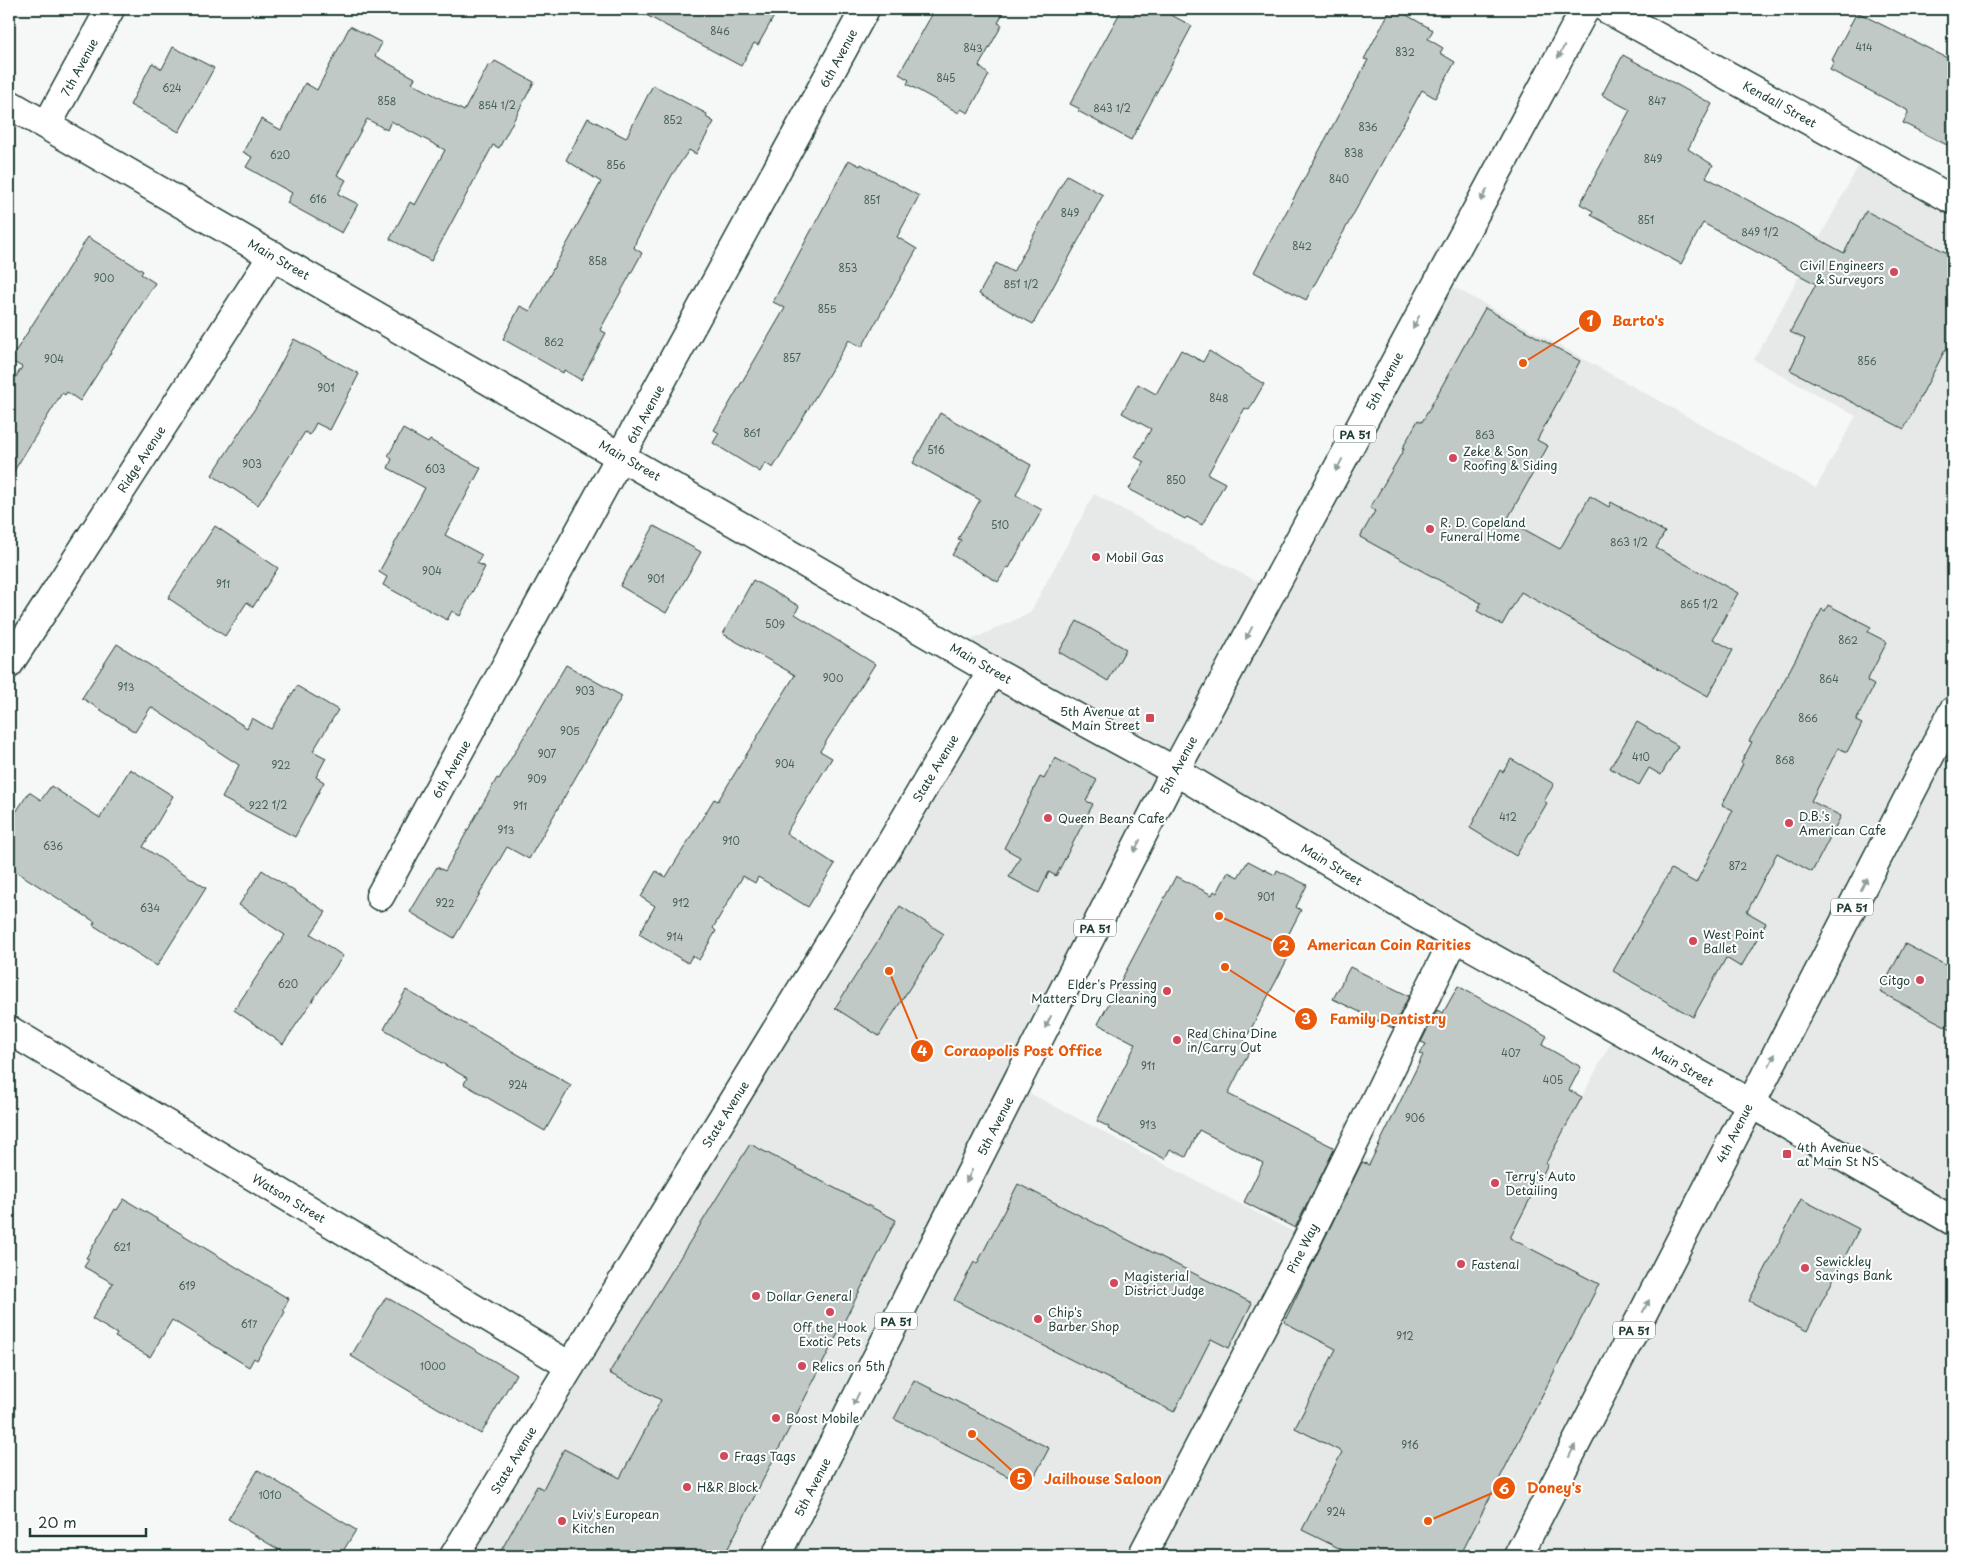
<svg xmlns="http://www.w3.org/2000/svg" width="1962" height="1565" viewBox="0 0 1962 1565" font-family="'Playpen Sans',sans-serif">
  <style>
    .built { fill: #e6e9e8; fill-rule: evenodd }
    .building { fill: #c0c9c6; stroke: #1f3d34 }
    .lines { fill: none; stroke-linecap: round; stroke-linejoin: round }
    .minor-casing { stroke: #1f3d34; stroke-width: 31 }
    .tertiary-casing { stroke: #1f3d34; stroke-width: 31 }
    .primary-casing { stroke: #1f3d34; stroke-width: 31 }
    .minor { stroke: #fff; stroke-width: 28 }
    .tertiary { stroke: #fff; stroke-width: 28 }
    .primary { stroke: #fff; stroke-width: 28 }
    .oneway { fill: #8f9e9a }
    .poi-dot { fill: #d1495b; stroke: #fff; stroke-width: 2 }
    .labels { text-anchor: middle; dominant-baseline: central; stroke-width: 4; stroke-linejoin: round; paint-order: stroke }
    .number-label { font-size: 10px; fill: #476058 }
    .shield { fill: #fff; stroke: #627771; stroke-width: 1 }
    .shield-label { font-size: 11px; font-weight: bold; fill: #1f3d34 }
    .street-label { font-size: 12px; fill: #1f3d34; stroke: #fff }
    .poi-label { font-size: 12px; fill: #1f3d34; stroke: #fff; text-anchor: start }
    .leader { fill: none; stroke: #e8590c; stroke-width: 2 }
    .callout-dot { fill: #e8590c; stroke: #fff; stroke-width: 2 }
    .mark-label { font-size: 15px; text-anchor: middle; font-weight: bold; fill: #fff }
    .callout-label { font-size: 14px; text-anchor: middle; font-weight: bold; fill: #e8590c; stroke: #fff; stroke-width: 4; stroke-linejoin: round; paint-order: stroke }
  </style>
  <rect width="100%" height="100%" fill="#f6f7f7"/>
  <filter id="ink" filterUnits="userSpaceOnUse"><feTurbulence type="fractalNoise" baseFrequency=".02" numOctaves="2"/><feDisplacementMap in="SourceGraphic" scale="10" xChannelSelector="R" yChannelSelector="G"/><feConvolveMatrix kernelMatrix="1 2 1 2 8 2 1 2 1" color-interpolation-filters="sRGB"/></filter>
  <g filter="url(#ink)">
    <!-- built -->
    <path class="built" d="M 1866,152 L 1953,200 L 1953,1556 L 454,1556 L 992,671 L 954,648 L 1030,613 L 1094,494 L 1272,590 L 1439,279 L 1816,488 L 1856,416 L 1754,360 ZM 1175,771 L 1618,1029 L 1550,1157 L 1480,1120 L 1440,1196 L 1350,1150 L 1307,1239 L 1016,1086 Z"/>
    <!-- building -->
    <g class="building">
      <path d="M 635,9 L 778,9 L 758,45 L 754,43 L 741,66 Z"/>
      <path d="M 935,9 L 1005,9 L 998,23 L 1002,25 L 979,66 L 989,75 L 968,113 L 961,109 L 959,113 L 907,84 L 909,80 L 899,74 Z"/>
      <path d="M 1122,9 L 1160,9 L 1192,26 L 1131,140 L 1078,111 L 1080,109 L 1070,104 Z"/>
      <path d="M 1391,9 L 1396,9 L 1433,30 L 1428,39 L 1443,48 L 1440,53 L 1455,62 L 1435,98 L 1422,90 L 1306,300 L 1254,272 L 1368,60 L 1364,59 Z"/>
      <path d="M 1857,12 L 1953,61 L 1953,148 L 1903,123 L 1908,113 L 1907,110 L 1830,70 L 1834,61 L 1832,60 Z"/>
      <path d="M 350,26 L 382,43 L 375,56 L 415,78 L 412,83 L 464,111 L 489,64 L 492,65 L 495,61 L 534,82 L 499,148 L 493,145 L 431,261 L 390,239 L 410,202 L 415,205 L 445,150 L 391,121 L 387,130 L 367,119 L 337,175 L 346,180 L 338,194 L 358,204 L 342,233 L 287,203 L 292,193 L 246,167 L 252,157 L 243,152 L 261,119 L 281,130 L 305,83 L 317,90 Z"/>
      <path d="M 173,47 L 214,68 L 179,132 L 130,105 L 152,63 L 162,69 Z"/>
      <path d="M 1623,55 L 1712,104 L 1688,149 L 1713,165 L 1706,177 L 1844,253 L 1866,211 L 1953,256 L 1953,355 L 1945,350 L 1904,429 L 1790,370 L 1805,339 L 1790,332 L 1816,284 L 1703,223 L 1681,264 L 1591,215 L 1593,211 L 1580,204 L 1630,110 L 1602,95 Z"/>
      <path d="M 653,85 L 707,114 L 706,117 L 714,122 L 696,154 L 689,150 L 672,175 L 636,241 L 634,248 L 642,253 L 600,330 L 606,333 L 581,380 L 564,370 L 563,373 L 503,339 L 520,306 L 530,311 L 601,182 L 566,160 L 588,118 L 626,138 Z"/>
      <path d="M 849,160 L 860,166 L 861,164 L 919,196 L 897,237 L 917,249 L 862,347 L 849,340 L 773,468 L 765,463 L 760,472 L 713,443 L 719,433 L 714,430 L 785,308 L 773,302 Z"/>
      <path d="M 1067,175 L 1103,195 L 1033,324 L 979,294 L 996,263 L 1013,272 Z"/>
      <path d="M 88,237 L 143,271 L 141,274 L 155,283 L 80,401 L 67,392 L 65,395 L 62,393 L 9,479 L 9,388 L 22,367 L 10,360 Z"/>
      <path d="M 1485,308 L 1580,361 L 1537,440 L 1548,446 L 1507,520 L 1560,549 L 1590,496 L 1609,507 L 1611,502 L 1665,532 L 1656,548 L 1738,593 L 1713,639 L 1733,650 L 1708,696 L 1521,592 L 1502,625 L 1477,611 L 1481,603 L 1360,537 L 1375,511 L 1370,508 L 1404,449 L 1402,449 L 1418,420 L 1422,422 Z"/>
      <path d="M 294,339 L 359,374 L 330,430 L 316,423 L 310,435 L 305,432 L 258,505 L 212,475 L 265,393 Z"/>
      <path d="M 1181,350 L 1203,362 L 1209,351 L 1264,384 L 1249,410 L 1245,408 L 1208,474 L 1225,483 L 1202,525 L 1187,517 L 1185,519 L 1129,489 L 1144,462 L 1135,457 L 1151,429 L 1122,413 L 1138,384 L 1156,394 Z"/>
      <path d="M 940,413 L 1031,465 L 1016,495 L 1042,510 L 1009,568 L 1007,567 L 998,582 L 952,555 L 961,540 L 958,539 L 980,500 L 913,463 Z"/>
      <path d="M 403,429 L 428,443 L 430,440 L 481,468 L 445,535 L 482,555 L 477,563 L 485,567 L 460,616 L 452,611 L 447,620 L 383,585 L 387,577 L 379,572 L 425,488 L 388,468 L 392,459 L 388,456 Z"/>
      <path d="M 215,526 L 278,568 L 253,607 L 247,602 L 225,636 L 168,598 Z"/>
      <path d="M 654,526 L 701,552 L 666,613 L 620,586 Z"/>
      <path d="M 753,580 L 799,606 L 795,614 L 875,664 L 820,751 L 832,758 L 786,833 L 835,864 L 808,907 L 758,877 L 755,883 L 743,876 L 713,928 L 716,931 L 699,960 L 692,956 L 688,963 L 639,934 L 655,906 L 641,897 L 656,871 L 666,877 L 714,799 L 718,801 L 795,675 L 723,634 Z"/>
      <path d="M 1828,605 L 1871,627 L 1868,632 L 1887,642 L 1867,681 L 1874,685 L 1856,721 L 1862,724 L 1847,752 L 1838,748 L 1811,801 L 1841,816 L 1812,872 L 1777,853 L 1747,912 L 1766,923 L 1741,967 L 1726,958 L 1693,1017 L 1613,971 L 1671,869 L 1696,883 L 1733,810 L 1722,805 L 1743,764 L 1741,763 L 1752,742 L 1749,741 L 1776,696 L 1822,609 L 1825,611 Z"/>
      <path d="M 1077,621 L 1126,649 L 1108,681 L 1059,652 Z"/>
      <path d="M 117,644 L 247,728 L 252,718 L 271,729 L 297,686 L 338,710 L 313,751 L 326,758 L 316,777 L 324,782 L 295,837 L 222,798 L 239,765 L 151,707 L 135,732 L 82,698 Z"/>
      <path d="M 566,665 L 622,696 L 529,859 L 507,847 L 454,938 L 410,912 L 437,867 L 445,871 L 497,778 L 499,779 Z"/>
      <path d="M 1637,722 L 1678,746 L 1661,775 L 1649,768 L 1639,785 L 1610,768 Z"/>
      <path d="M 1055,758 L 1097,780 L 1086,801 L 1093,804 L 1056,876 L 1049,872 L 1039,893 L 1009,877 L 1020,857 L 1004,848 L 1040,777 L 1044,779 Z"/>
      <path d="M 1511,759 L 1554,784 L 1544,801 L 1547,803 L 1516,856 L 1470,828 L 1500,770 L 1503,772 Z"/>
      <path d="M 130,769 L 173,796 L 143,847 L 206,888 L 157,966 L 93,925 L 95,922 L 9,867 L 9,823 L 29,792 L 41,800 L 51,786 L 100,818 Z"/>
      <path d="M 1248,861 L 1275,875 L 1277,870 L 1307,885 L 1296,907 L 1301,910 L 1280,951 L 1289,956 L 1241,1048 L 1249,1052 L 1228,1094 L 1335,1148 L 1295,1228 L 1244,1202 L 1263,1163 L 1199,1130 L 1186,1157 L 1170,1149 L 1165,1159 L 1108,1129 L 1109,1127 L 1097,1121 L 1136,1044 L 1098,1024 L 1176,876 L 1212,895 L 1214,891 L 1217,893 L 1228,872 L 1238,877 Z"/>
      <path d="M 262,870 L 326,912 L 311,934 L 343,956 L 283,1044 L 234,1010 L 285,935 L 239,905 Z"/>
      <path d="M 900,906 L 944,934 L 879,1036 L 835,1008 Z"/>
      <path d="M 1905,944 L 1953,969 L 1953,1030 L 1880,992 Z"/>
      <path d="M 1350,967 L 1409,996 L 1393,1028 L 1333,999 Z"/>
      <path d="M 1458,986 L 1547,1036 L 1542,1045 L 1581,1067 L 1569,1090 L 1582,1097 L 1546,1163 L 1548,1164 L 1510,1238 L 1599,1284 L 1460,1556 L 1355,1556 L 1302,1530 L 1342,1452 L 1295,1428 L 1336,1349 L 1284,1322 L 1362,1162 L 1369,1165 L 1423,1055 L 1420,1054 L 1426,1044 L 1421,1042 L 1437,1010 L 1443,1013 Z"/>
      <path d="M 406,990 L 571,1085 L 545,1131 L 464,1084 L 467,1078 L 384,1029 Z"/>
      <path d="M 750,1144 L 896,1220 L 724,1556 L 498,1556 L 537,1486 L 543,1489 L 564,1449 L 620,1478 L 661,1400 L 609,1373 Z"/>
      <path d="M 1018,1184 L 1252,1303 L 1229,1348 L 1211,1339 L 1174,1412 L 954,1300 L 974,1262 L 977,1264 Z"/>
      <path d="M 124,1199 L 289,1299 L 283,1310 L 285,1312 L 257,1360 L 254,1358 L 249,1367 L 172,1320 L 150,1357 L 115,1337 L 117,1334 L 92,1319 L 113,1283 L 84,1267 L 89,1259 L 86,1258 L 115,1209 L 117,1210 Z"/>
      <path d="M 1801,1199 L 1859,1229 L 1807,1331 L 1749,1301 Z"/>
      <path d="M 386,1297 L 516,1374 L 481,1434 L 351,1356 Z"/>
      <path d="M 914,1380 L 1049,1448 L 1029,1487 L 894,1419 Z"/>
      <path d="M 258,1470 L 356,1530 L 340,1556 L 289,1556 L 228,1519 Z"/>
    </g>
    <g class="lines">
      <!-- minor casing -->
      <g class="minor-casing">
        <g id="minor">
          <path d="M 1607,9 L 1953,200"/>
          <path d="M 9,104 L 992,671"/>
          <path d="M 47,125 L 110,9"/>
          <path d="M 9,664 L 273,255"/>
          <path d="M 380,896 L 865,9"/>
          <path d="M 9,1030 L 570,1366"/>
          <path d="M 1750,1103 L 1953,1221"/>
          <path d="M 1142,1556 L 1300,1254 L 1455,937"/>
        </g>
      </g>
      <!-- tertiary casing -->
      <g class="tertiary-casing">
        <path id="tertiary" d="M 454,1556 L 888,848 L 992,671 L 1175,771 L 1455,937 L 1750,1103"/>
      </g>
      <!-- primary casing -->
      <g class="primary-casing">
        <g id="primary">
          <path d="M 776,1556 L 1175,771 L 1585,9"/>
          <path d="M 1518,1556 L 1953,711"/>
        </g>
      </g>
      <!-- minor -->
      <use href="#minor" class="minor"/>
      <!-- tertiary -->
      <use href="#tertiary" class="tertiary"/>
      <!-- primary -->
      <use href="#primary" class="primary"/>
    </g>
    <!-- one-way arrows -->
    <defs><path id="oneway-solid" d="M-6-.8H1V-3.2L6.5 0L1 3.2V.8H-6Z" transform="scale(1.25)"/></defs>
    <g class="oneway">
      <use href="#oneway-solid" transform="translate(1561 52) rotate(118)"/>
      <use href="#oneway-solid" transform="translate(1484 195) rotate(118)"/>
      <use href="#oneway-solid" transform="translate(1416 322) rotate(118)"/>
      <use href="#oneway-solid" transform="translate(1339 465) rotate(118)"/>
      <use href="#oneway-solid" transform="translate(1249 633) rotate(118)"/>
      <use href="#oneway-solid" transform="translate(1137 846) rotate(117)"/>
      <use href="#oneway-solid" transform="translate(1864 884) rotate(-63)"/>
      <use href="#oneway-solid" transform="translate(1048 1022) rotate(117)"/>
      <use href="#oneway-solid" transform="translate(1772 1060) rotate(-63)"/>
      <use href="#oneway-solid" transform="translate(969 1176) rotate(117)"/>
      <use href="#oneway-solid" transform="translate(1646 1306) rotate(-63)"/>
      <use href="#oneway-solid" transform="translate(856 1399) rotate(117)"/>
      <use href="#oneway-solid" transform="translate(1572 1451) rotate(-63)"/>
    </g>
  </g>
  <!-- markers -->
  <g class="poi-dot">
    <circle cx="1894" cy="272" r="5"/>
    <circle cx="1453" cy="458" r="5"/>
    <circle cx="1430" cy="529" r="5"/>
    <circle cx="1096" cy="557" r="5"/>
    <rect x="1145" y="713" width="10" height="10" rx="2.5"/>
    <circle cx="1048" cy="818" r="5"/>
    <circle cx="1789" cy="823" r="5"/>
    <circle cx="1693" cy="941" r="5"/>
    <circle cx="1920" cy="980" r="5"/>
    <circle cx="1167" cy="991" r="5"/>
    <circle cx="1177" cy="1040" r="5"/>
    <rect x="1782" y="1149" width="10" height="10" rx="2.5"/>
    <circle cx="1495" cy="1183" r="5"/>
    <circle cx="1461" cy="1264" r="5"/>
    <circle cx="1805" cy="1268" r="5"/>
    <circle cx="1114" cy="1283" r="5"/>
    <circle cx="756" cy="1296" r="5"/>
    <circle cx="830" cy="1312" r="5"/>
    <circle cx="1038" cy="1319" r="5"/>
    <circle cx="802" cy="1366" r="5"/>
    <circle cx="776" cy="1418" r="5"/>
    <circle cx="724" cy="1456" r="5"/>
    <circle cx="687" cy="1487" r="5"/>
    <circle cx="562" cy="1521" r="5"/>
  </g>
  <g class="labels">
    <!-- number labels -->
    <g class="number-label">
      <text x="720" y="30">846</text>
      <text x="1864" y="46">414</text>
      <text x="973" y="47">843</text>
      <text x="1405" y="51">832</text>
      <text x="946" y="77">845</text>
      <text x="172" y="87">624</text>
      <text x="387" y="100">858</text>
      <text x="1657" y="100">847</text>
      <text x="497" y="104">854 1/2</text>
      <text x="1112" y="107">843 1/2</text>
      <text x="673" y="119">852</text>
      <text x="1368" y="126">836</text>
      <text x="1354" y="152">838</text>
      <text x="280" y="154">620</text>
      <text x="1653" y="158">849</text>
      <text x="616" y="164">856</text>
      <text x="1339" y="178">840</text>
      <text x="318" y="198">616</text>
      <text x="872" y="199">851</text>
      <text x="1070" y="212">849</text>
      <text x="1646" y="219">851</text>
      <text x="1760" y="231">849 1/2</text>
      <text x="1302" y="245">842</text>
      <text x="598" y="260">858</text>
      <text x="848" y="267">853</text>
      <text x="104" y="277">900</text>
      <text x="1021" y="283">851 1/2</text>
      <text x="827" y="308">855</text>
      <text x="554" y="341">862</text>
      <text x="792" y="357">857</text>
      <text x="54" y="358">904</text>
      <text x="1867" y="360">856</text>
      <text x="326" y="387">901</text>
      <text x="1219" y="397">848</text>
      <text x="752" y="432">861</text>
      <text x="1485" y="434">863</text>
      <text x="936" y="449">516</text>
      <text x="252" y="463">903</text>
      <text x="435" y="468">603</text>
      <text x="1176" y="479">850</text>
      <text x="1000" y="524">510</text>
      <text x="1629" y="541">863 1/2</text>
      <text x="432" y="570">904</text>
      <text x="656" y="578">901</text>
      <text x="223" y="583">911</text>
      <text x="1699" y="603">865 1/2</text>
      <text x="775" y="623">509</text>
      <text x="1848" y="639">862</text>
      <text x="833" y="677">900</text>
      <text x="1829" y="678">864</text>
      <text x="126" y="686">913</text>
      <text x="585" y="690">903</text>
      <text x="1808" y="717">866</text>
      <text x="570" y="730">905</text>
      <text x="547" y="753">907</text>
      <text x="1641" y="756">410</text>
      <text x="1785" y="759">868</text>
      <text x="785" y="763">904</text>
      <text x="281" y="764">922</text>
      <text x="537" y="778">909</text>
      <text x="268" y="804">922 1/2</text>
      <text x="520" y="805">911</text>
      <text x="1508" y="816">412</text>
      <text x="506" y="829">913</text>
      <text x="731" y="840">910</text>
      <text x="53" y="845">636</text>
      <text x="1738" y="865">872</text>
      <text x="1266" y="896">901</text>
      <text x="445" y="902">922</text>
      <text x="681" y="902">912</text>
      <text x="150" y="907">634</text>
      <text x="675" y="936">914</text>
      <text x="288" y="983">620</text>
      <text x="1511" y="1052">407</text>
      <text x="1148" y="1065">911</text>
      <text x="1553" y="1079">405</text>
      <text x="518" y="1084">924</text>
      <text x="1415" y="1117">906</text>
      <text x="1148" y="1124">913</text>
      <text x="122" y="1246">621</text>
      <text x="187" y="1285">619</text>
      <text x="249" y="1323">617</text>
      <text x="1405" y="1335">912</text>
      <text x="433" y="1365">1000</text>
      <text x="1410" y="1444">916</text>
      <text x="270" y="1494">1010</text>
      <text x="1336" y="1511">924</text>
    </g>
    <!-- shield labels -->
    <g class="shield">
      <rect x="1334" y="425.5" width="42" height="17" rx="4"/>
      <rect x="1831" y="898.5" width="42" height="17" rx="4"/>
      <rect x="1074" y="919.5" width="42" height="17" rx="4"/>
      <rect x="875" y="1312.5" width="42" height="17" rx="4"/>
      <rect x="1613" y="1321.5" width="42" height="17" rx="4"/>
    </g>
    <g class="shield-label">
      <text x="1355" y="434">PA 51</text>
      <text x="1852" y="907">PA 51</text>
      <text x="1095" y="928">PA 51</text>
      <text x="896" y="1321">PA 51</text>
      <text x="1634" y="1330">PA 51</text>
    </g>
    <!-- street labels -->
    <g class="street-label">
      <text transform="translate(838 58) rotate(-62)">6th Avenue</text>
      <text transform="translate(79 67) rotate(-62)">7th Avenue</text>
      <text transform="translate(1780 104) rotate(29)">Kendall Street</text>
      <text transform="translate(279 259) rotate(30)">Main Street</text>
      <text transform="translate(1384 381) rotate(-62)">5th Avenue</text>
      <text transform="translate(645 414) rotate(-62)">6th Avenue</text>
      <text transform="translate(141 459) rotate(-57)">Ridge Avenue</text>
      <text transform="translate(630 460) rotate(30)">Main Street</text>
      <text transform="translate(981 663) rotate(30)">Main Street</text>
      <text transform="translate(1178 765) rotate(-62)">5th Avenue</text>
      <text transform="translate(935 768) rotate(-59)">State Avenue</text>
      <text transform="translate(451 769) rotate(-61)">6th Avenue</text>
      <text transform="translate(1332 864) rotate(31)">Main Street</text>
      <text transform="translate(1683 1066) rotate(29)">Main Street</text>
      <text transform="translate(725 1114) rotate(-58)">State Avenue</text>
      <text transform="translate(995 1126) rotate(-63)">5th Avenue</text>
      <text transform="translate(1734 1133) rotate(-63)">4th Avenue</text>
      <text transform="translate(289 1198) rotate(31)">Watson Street</text>
      <text transform="translate(1302 1248) rotate(-63)">Pine Way</text>
      <text transform="translate(513 1460) rotate(-59)">State Avenue</text>
      <text transform="translate(812 1487) rotate(-63)">5th Avenue</text>
    </g>
    <!-- poi labels -->
    <g class="poi-label">
      <text x="1884" y="265" text-anchor="end">Civil Engineers<tspan x="1884" dy="14">&amp; Surveyors</tspan></text>
      <text x="1463" y="451">Zeke &amp; Son<tspan x="1463" dy="14">Roofing &amp; Siding</tspan></text>
      <text x="1440" y="522">R. D. Copeland<tspan x="1440" dy="14">Funeral Home</tspan></text>
      <text x="1106" y="557">Mobil Gas</text>
      <text x="1140" y="711" text-anchor="end">5th Avenue at<tspan x="1140" dy="14">Main Street</tspan></text>
      <text x="1799" y="816">D.B.'s<tspan x="1799" dy="14">American Cafe</tspan></text>
      <text x="1058" y="818">Queen Beans Cafe</text>
      <text x="1703" y="934">West Point<tspan x="1703" dy="14">Ballet</tspan></text>
      <text x="1910" y="980" text-anchor="end">Citgo</text>
      <text x="1157" y="984" text-anchor="end">Elder's Pressing<tspan x="1157" dy="14">Matters Dry Cleaning</tspan></text>
      <text x="1187" y="1033">Red China Dine<tspan x="1187" dy="14">in/Carry Out</tspan></text>
      <text x="1797" y="1147">4th Avenue<tspan x="1797" dy="14">at Main St NS</tspan></text>
      <text x="1505" y="1176">Terry's Auto<tspan x="1505" dy="14">Detailing</tspan></text>
      <text x="1815" y="1261">Sewickley<tspan x="1815" dy="14">Savings Bank</tspan></text>
      <text x="1471" y="1264">Fastenal</text>
      <text x="1124" y="1276">Magisterial<tspan x="1124" dy="14">District Judge</tspan></text>
      <text x="766" y="1296">Dollar General</text>
      <text x="1048" y="1312">Chip's<tspan x="1048" dy="14">Barber Shop</tspan></text>
      <text x="830" y="1327" text-anchor="middle">Off the Hook<tspan x="830" dy="14">Exotic Pets</tspan></text>
      <text x="812" y="1366">Relics on 5th</text>
      <text x="786" y="1418">Boost Mobile</text>
      <text x="734" y="1456">Frags Tags</text>
      <text x="697" y="1487">H&amp;R Block</text>
      <text x="572" y="1514">Lviv's European<tspan x="572" dy="14">Kitchen</tspan></text>
    </g>
  </g>
  <!-- callouts -->
  <path class="leader" d="M1523 363L1590 321M1219 916L1284 946M1225 967L1306 1019M889 971L922 1051M972 1434L1021 1479M1428 1521L1504 1488"/>
  <g class="callout-dot">
    <circle cx="1523" cy="363" r="5"/>
    <circle cx="1219" cy="916" r="5"/>
    <circle cx="1225" cy="967" r="5"/>
    <circle cx="889" cy="971" r="5"/>
    <circle cx="972" cy="1434" r="5"/>
    <circle cx="1428" cy="1521" r="5"/>
    <circle cx="1590" cy="321" r="12"/>
    <circle cx="1284" cy="946" r="12"/>
    <circle cx="1306" cy="1019" r="12"/>
    <circle cx="922" cy="1051" r="12"/>
    <circle cx="1021" cy="1479" r="12"/>
    <circle cx="1504" cy="1488" r="12"/>
  </g>
  <g class="mark-label">
    <text x="1590" y="326">1</text>
    <text x="1284" y="951">2</text>
    <text x="1306" y="1024">3</text>
    <text x="922" y="1056">4</text>
    <text x="1021" y="1484">5</text>
    <text x="1504" y="1494">6</text>
  </g>
  <g class="callout-label">
    <text x="1638" y="326">Barto's</text>
    <text x="1389" y="950">American Coin Rarities</text>
    <text x="1388" y="1024">Family Dentistry</text>
    <text x="1023" y="1056">Coraopolis Post Office</text>
    <text x="1103" y="1484">Jailhouse Saloon</text>
    <text x="1554" y="1493">Doney's</text>
  </g>
  <!-- margin -->
  <rect width="1962" height="1565" fill="none" stroke="#fff" stroke-width="30"/>
  <rect x="15" y="15" width="1932" height="1535" fill="none" stroke="#1f3d34" stroke-width="2" filter="url(#ink)"/>
  <!-- scale -->
  <path d="M30 1528v8h116v-8" fill="none" stroke="#1f3d34" stroke-width="2.5"/>
  <text x="38" y="1528" font-size="15" fill="#1f3d34" stroke="#ffffff" stroke-width="4" paint-order="stroke">20 m</text>
</svg>
